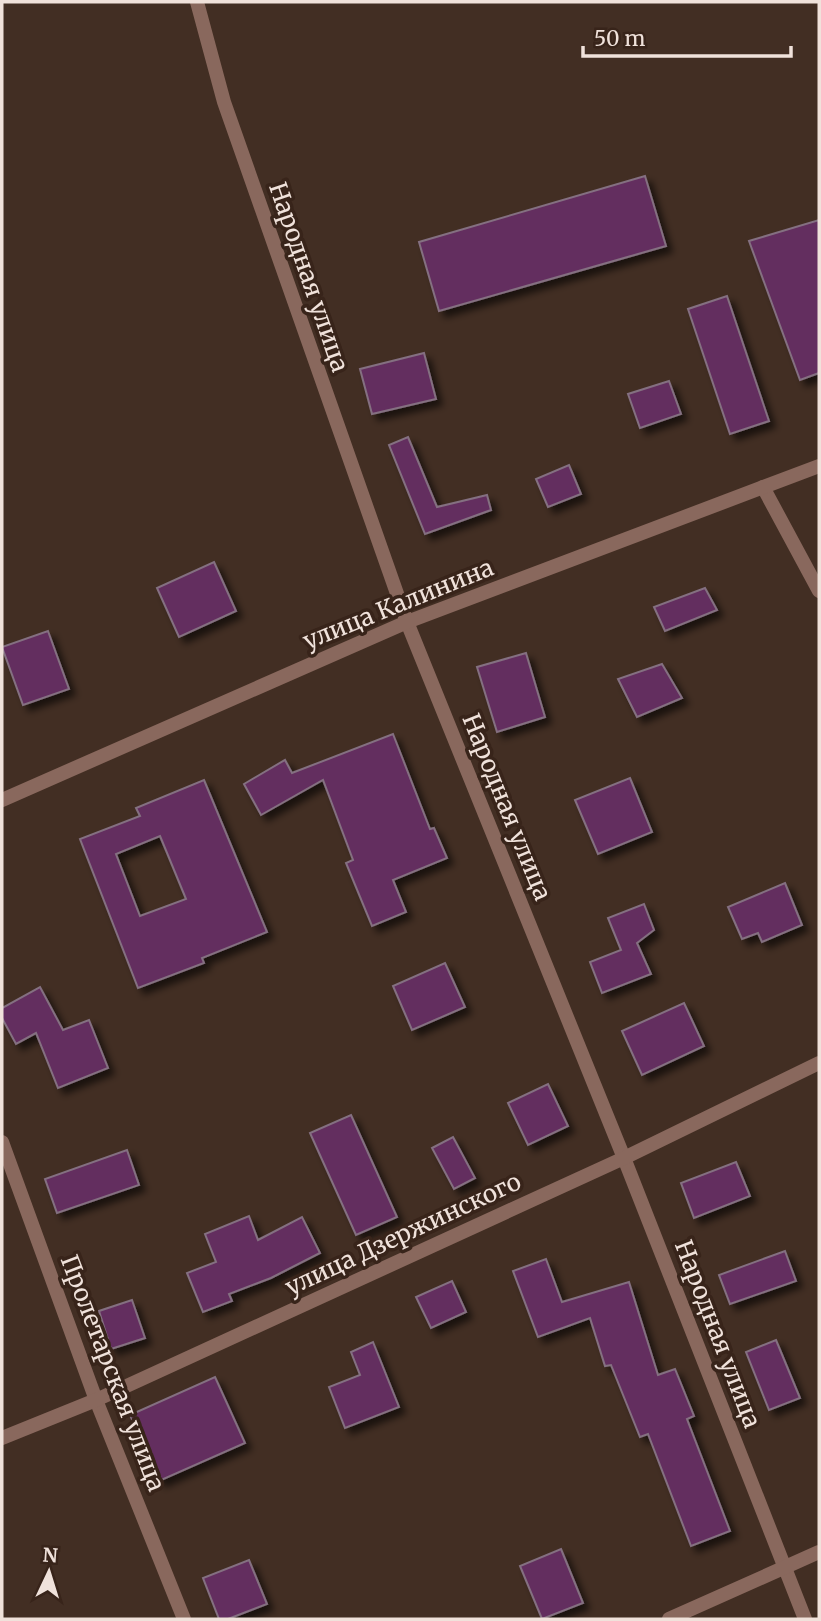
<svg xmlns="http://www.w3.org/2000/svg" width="821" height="1621" viewBox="0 0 821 1621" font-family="Merriweather,serif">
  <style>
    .building { fill: #642e5f; stroke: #847081; stroke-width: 2; fill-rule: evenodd; filter: url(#shadow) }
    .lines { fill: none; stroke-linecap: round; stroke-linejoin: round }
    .street { stroke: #89685d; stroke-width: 14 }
    .labels { text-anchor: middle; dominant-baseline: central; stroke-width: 7; stroke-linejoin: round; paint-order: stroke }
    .street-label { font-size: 24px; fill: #f0e2db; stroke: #38241a }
  </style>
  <defs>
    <filter id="shadow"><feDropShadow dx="6" dy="6" stdDeviation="3.5" flood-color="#0009"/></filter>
  </defs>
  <rect width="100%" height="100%" fill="#422e23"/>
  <!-- building -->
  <g class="building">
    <path d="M 645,176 L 666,246 L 439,311 L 419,242 Z"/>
    <path d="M 819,220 L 819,373 L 800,380 L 749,241 Z"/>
    <path d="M 727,296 L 769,421 L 730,434 L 688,309 Z"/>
    <path d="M 424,353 L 436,399 L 372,414 L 360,369 Z"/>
    <path d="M 669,381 L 681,414 L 640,428 L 628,394 Z"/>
    <path d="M 408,437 L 437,507 L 487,495 L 491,510 L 425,534 L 389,445 Z"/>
    <path d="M 569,465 L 581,494 L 548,507 L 536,479 Z"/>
    <path d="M 214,562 L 236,611 L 179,637 L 157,588 Z"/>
    <path d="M 705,588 L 717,610 L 665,631 L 654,607 Z"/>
    <path d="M 48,631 L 69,689 L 23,705 L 2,647 Z"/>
    <path d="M 526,653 L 545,717 L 497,732 L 477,667 Z"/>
    <path d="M 662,664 L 682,698 L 637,717 L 618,679 Z"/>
    <path d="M 393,734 L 430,829 L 434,828 L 447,858 L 393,880 L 406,912 L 372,926 L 346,863 L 353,860 L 323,780 L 261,815 L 244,784 L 285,760 L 292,773 Z"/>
    <path d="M 630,778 L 652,832 L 598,854 L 575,800 Z"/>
    <path d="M 204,780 L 267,932 L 202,958 L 204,963 L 138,988 L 80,839 L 140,816 L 136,808 ZM 160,836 L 186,899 L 140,916 L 116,854 Z"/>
    <path d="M 785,883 L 802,925 L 762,942 L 758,933 L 742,939 L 728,907 Z"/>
    <path d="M 644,904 L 654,930 L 637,943 L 651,974 L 602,993 L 590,962 L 621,950 L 608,918 Z"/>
    <path d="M 445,963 L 465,1007 L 412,1030 L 393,986 Z"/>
    <path d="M 40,987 L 63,1030 L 89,1020 L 108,1068 L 58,1088 L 36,1033 L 16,1044 L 2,1018 L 2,1008 Z"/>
    <path d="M 684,1003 L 704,1046 L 642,1075 L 622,1031 Z"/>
    <path d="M 548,1084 L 568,1126 L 528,1145 L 508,1103 Z"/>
    <path d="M 351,1115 L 397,1217 L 356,1235 L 310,1133 Z"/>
    <path d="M 453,1137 L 475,1178 L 454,1189 L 432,1148 Z"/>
    <path d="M 127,1150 L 139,1185 L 57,1213 L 45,1179 Z"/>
    <path d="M 736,1162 L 750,1196 L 694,1218 L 681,1183 Z"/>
    <path d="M 249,1216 L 258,1240 L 302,1217 L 320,1253 L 271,1278 L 229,1294 L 232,1301 L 203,1312 L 187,1273 L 216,1262 L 205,1234 Z"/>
    <path d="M 785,1251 L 796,1281 L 730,1304 L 719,1275 Z"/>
    <path d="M 546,1259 L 562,1302 L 629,1282 L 658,1375 L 675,1369 L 694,1416 L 687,1419 L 730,1531 L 691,1546 L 648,1434 L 640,1437 L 611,1365 L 605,1366 L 590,1318 L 538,1337 L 513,1271 Z"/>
    <path d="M 452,1281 L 466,1312 L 431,1328 L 416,1297 Z"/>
    <path d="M 132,1300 L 145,1338 L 111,1349 L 99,1311 Z"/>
    <path d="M 776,1340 L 800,1398 L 769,1410 L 746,1352 Z"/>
    <path d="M 373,1342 L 399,1407 L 345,1428 L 329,1387 L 360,1375 L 351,1352 Z"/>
    <path d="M 215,1377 L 245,1443 L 159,1481 L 130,1415 Z"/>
    <path d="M 561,1549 L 583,1603 L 542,1619 L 520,1566 Z"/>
    <path d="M 249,1560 L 267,1604 L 228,1619 L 219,1619 L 203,1578 Z"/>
  </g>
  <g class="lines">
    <!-- street -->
    <g class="street">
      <path d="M 197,2 L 224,102 L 407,622 L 624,1158 L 805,1619"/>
      <path d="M 763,487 L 819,591"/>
      <path d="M 2,800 L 407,622 L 819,466"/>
      <path d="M 2,1142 L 96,1400 L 184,1619"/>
      <path d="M 2,1438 L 96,1400 L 624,1158 L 819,1063"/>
      <path d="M 669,1619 L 819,1552"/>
    </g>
  </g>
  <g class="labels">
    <!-- street labels -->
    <g class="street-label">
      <text transform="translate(309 277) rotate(71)">Народная улица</text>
      <text transform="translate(398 604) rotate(-22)">улица Калинина</text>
      <text transform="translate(507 807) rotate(68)">Народная улица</text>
      <text transform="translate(403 1234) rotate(-25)">улица Дзержинского</text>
      <text transform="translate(718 1334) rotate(69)">Народная улица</text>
      <text transform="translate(113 1373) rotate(69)">Пролетарская улица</text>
    </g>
  </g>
  <!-- border -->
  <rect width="821" height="1621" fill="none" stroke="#f0e2db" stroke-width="7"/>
  <!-- north arrow -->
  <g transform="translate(49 1572) rotate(4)" stroke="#38241a" stroke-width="5" paint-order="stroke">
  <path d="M0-5L12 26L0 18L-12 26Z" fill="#f0e2db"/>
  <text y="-10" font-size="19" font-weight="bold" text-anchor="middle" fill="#f0e2db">N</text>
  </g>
  <!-- scale -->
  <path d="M583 46v10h208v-10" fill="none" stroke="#f0e2db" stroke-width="3.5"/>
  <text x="594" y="46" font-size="21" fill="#f0e2db" stroke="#38241a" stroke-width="5" paint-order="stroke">50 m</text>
</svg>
